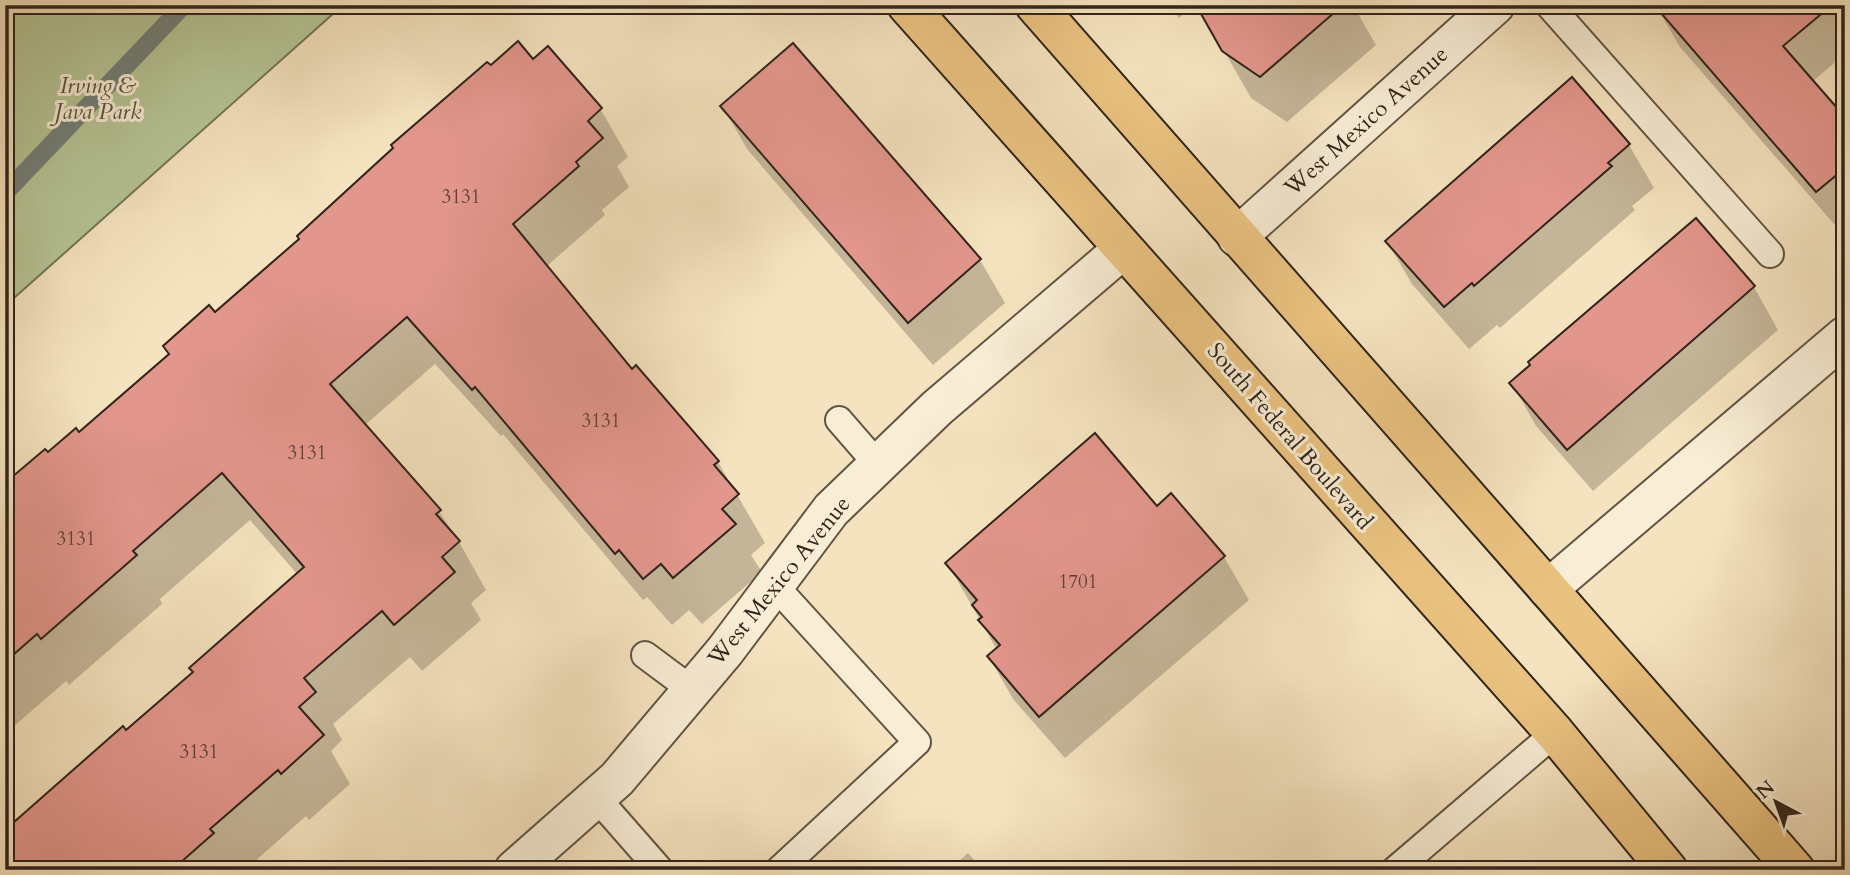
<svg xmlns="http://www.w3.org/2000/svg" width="1850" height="875" viewBox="0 0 1850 875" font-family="Cardo,serif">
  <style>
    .green { fill: #b6c596; stroke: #737458; stroke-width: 2 }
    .shadow { fill: #0003 }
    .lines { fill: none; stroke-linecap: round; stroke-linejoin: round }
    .stream { stroke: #72807a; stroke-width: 18 }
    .building { fill: #e3968c; stroke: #30241b; stroke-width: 2 }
    .service-casing { stroke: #615444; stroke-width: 30 }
    .minor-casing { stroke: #615444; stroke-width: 42 }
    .primary-casing { stroke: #30241b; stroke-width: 42 }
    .service { stroke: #f8edd5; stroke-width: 26 }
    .minor { stroke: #f8edd5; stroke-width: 38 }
    .primary { stroke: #eac280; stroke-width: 38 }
    .labels { text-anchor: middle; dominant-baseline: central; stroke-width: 6; stroke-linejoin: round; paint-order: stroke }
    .number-label { font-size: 19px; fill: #5d4037 }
    .park-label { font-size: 23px; font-style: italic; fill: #585440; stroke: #f8edd5 }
    .street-label { font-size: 23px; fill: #30241b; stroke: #f8edd5 }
  </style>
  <rect width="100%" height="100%" fill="#f5e3bf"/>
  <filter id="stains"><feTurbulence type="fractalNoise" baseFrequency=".00286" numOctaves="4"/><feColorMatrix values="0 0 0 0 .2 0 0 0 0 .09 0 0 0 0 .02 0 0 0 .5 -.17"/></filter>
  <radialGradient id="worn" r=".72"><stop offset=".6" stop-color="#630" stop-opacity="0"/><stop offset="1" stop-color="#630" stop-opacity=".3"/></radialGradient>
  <!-- green -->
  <path class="green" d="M 5,5 L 343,5 L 5,306 Z"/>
  <!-- shadow -->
  <g class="shadow">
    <path d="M 1168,5 L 1193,5 L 1179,18 Z"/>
    <path d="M 1198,5 L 1353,5 L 1376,45 L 1287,122 L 1251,98 Z"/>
    <path d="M 1845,5 L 1845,54 L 1812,82 L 1845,120 L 1845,228 L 1841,232 L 1680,47 L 1656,6 Z"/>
    <path d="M 793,45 L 980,260 L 1005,303 L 933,365 L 747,149 L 723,107 Z"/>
    <path d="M 548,49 L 601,110 L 628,157 L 617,166 L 629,187 L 602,210 L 605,215 L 546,267 L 632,371 L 718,462 L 765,543 L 751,555 L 762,572 L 702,624 L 689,610 L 672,625 L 647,597 L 643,600 L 503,434 L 501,436 L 435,364 L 364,426 L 439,511 L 459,542 L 486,590 L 471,603 L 481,620 L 422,671 L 410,657 L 333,724 L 342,740 L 331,751 L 350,784 L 309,820 L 306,816 L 245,870 L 5,870 L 126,733 L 298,575 L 250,520 L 160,599 L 162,604 L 69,685 L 66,681 L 5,734 L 5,486 L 79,434 L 490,68 L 533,61 Z"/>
    <path d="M 1629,145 L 1654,188 L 1632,206 L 1635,210 L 1500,328 L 1497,325 L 1469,349 L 1412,284 L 1387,241 Z"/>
    <path d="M 1696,221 L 1754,287 L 1778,330 L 1593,491 L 1536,426 L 1512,383 Z"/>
    <path d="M 1157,508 L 1224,557 L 1249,600 L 1065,758 L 1013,699 L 989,657 L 997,650 L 948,564 Z"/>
    <path d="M 968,853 L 983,870 L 949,870 Z"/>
  </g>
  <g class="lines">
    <!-- stream -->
    <path class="stream" d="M 5,193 L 184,5"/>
  </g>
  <!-- building -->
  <g class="building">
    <path d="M 1196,5 L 1343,5 L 1260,77 L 1222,51 Z"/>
    <path d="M 1654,5 L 1832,5 L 1783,46 L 1845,117 L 1845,168 L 1816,192 Z"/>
    <path d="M 518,41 L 533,59 L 548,46 L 602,108 L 588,121 L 603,138 L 576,162 L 579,166 L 513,224 L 632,369 L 636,365 L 719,461 L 714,465 L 739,494 L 722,509 L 736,524 L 673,578 L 661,564 L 643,579 L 619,550 L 615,554 L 475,387 L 472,390 L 407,317 L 330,384 L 441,510 L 436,514 L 460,541 L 442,557 L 455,572 L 394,625 L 382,611 L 304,678 L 316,692 L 299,707 L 324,735 L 281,774 L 278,770 L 210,829 L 214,833 L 172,870 L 5,870 L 5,830 L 123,726 L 126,730 L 193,672 L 189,668 L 304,567 L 222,473 L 133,551 L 137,555 L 41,639 L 37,634 L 5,662 L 5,483 L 45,449 L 48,452 L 76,428 L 79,432 L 169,354 L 163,346 L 209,305 L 215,312 L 299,239 L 297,236 L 393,148 L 391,145 L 487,62 L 491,65 Z"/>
    <path d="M 793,43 L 981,259 L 908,323 L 720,106 Z"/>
    <path d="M 1572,77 L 1630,144 L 1608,163 L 1612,166 L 1474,286 L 1472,283 L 1444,307 L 1385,241 Z"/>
    <path d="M 1696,218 L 1755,286 L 1567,450 L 1509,383 L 1530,365 L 1528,362 Z"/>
    <path d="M 1095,433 L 1157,506 L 1171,493 L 1225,556 L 1039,717 L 987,656 L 1000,645 L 978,620 L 982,617 L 972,605 L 977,600 L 945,563 Z"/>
  </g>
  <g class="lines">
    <!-- service casing -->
    <g class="service-casing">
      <g id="service">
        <path d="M 1549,5 L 1770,254"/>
        <path d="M 839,420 L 878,465"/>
        <path d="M 775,586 L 917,742 L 779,870"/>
        <path d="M 645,655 L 692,690"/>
        <path d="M 596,797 L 660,870"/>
        <path d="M 1395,870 L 1555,733"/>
      </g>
    </g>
    <!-- minor casing -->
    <g class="minor-casing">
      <g id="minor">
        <path d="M 1237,237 L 1495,5"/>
        <path d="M 1548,589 L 1845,336"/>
        <path d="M 514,870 L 617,779 L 725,651 L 831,510 L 937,408 L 1122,250"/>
      </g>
    </g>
    <!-- primary casing -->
    <g class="primary-casing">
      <g id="primary">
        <path d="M 907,5 L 1555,733 L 1668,870"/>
        <path d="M 1035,5 L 1795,870"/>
      </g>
    </g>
    <!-- service -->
    <use href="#service" class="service"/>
    <!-- minor -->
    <use href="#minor" class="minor"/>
    <!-- primary -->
    <use href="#primary" class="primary"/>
  </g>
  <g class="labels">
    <!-- number labels -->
    <g class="number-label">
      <text x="461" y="197">3131</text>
      <text x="601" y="421">3131</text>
      <text x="307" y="453">3131</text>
      <text x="76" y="539">3131</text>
      <text x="1078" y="582">1701</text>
      <text x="199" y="752">3131</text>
    </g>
    <!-- park labels -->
    <g class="park-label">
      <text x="98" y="85">Irving &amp;<tspan x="98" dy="26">Java Park</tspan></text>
    </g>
    <!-- street labels -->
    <g class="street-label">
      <text transform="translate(1366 121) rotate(-42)">West Mexico Avenue</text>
      <text transform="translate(1290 436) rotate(49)">South Federal Boulevard</text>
      <text transform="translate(779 581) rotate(-51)">West Mexico Avenue</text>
    </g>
  </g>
  <!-- margin -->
  <rect width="1850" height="875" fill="none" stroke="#f5e3bf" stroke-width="28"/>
  <rect x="7" y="7" width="1836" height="861" fill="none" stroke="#30241b" stroke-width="3.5"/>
  <rect x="14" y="14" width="1822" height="847" fill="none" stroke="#30241b" stroke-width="2"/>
  <!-- north arrow -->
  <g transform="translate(1776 802) rotate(319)" stroke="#f8edd5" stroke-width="5" paint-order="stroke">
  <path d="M0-5L12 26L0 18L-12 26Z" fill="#30241b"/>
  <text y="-10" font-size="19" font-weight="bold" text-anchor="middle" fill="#30241b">N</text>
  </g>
  <rect width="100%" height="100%" filter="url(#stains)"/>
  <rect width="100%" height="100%" fill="url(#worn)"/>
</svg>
